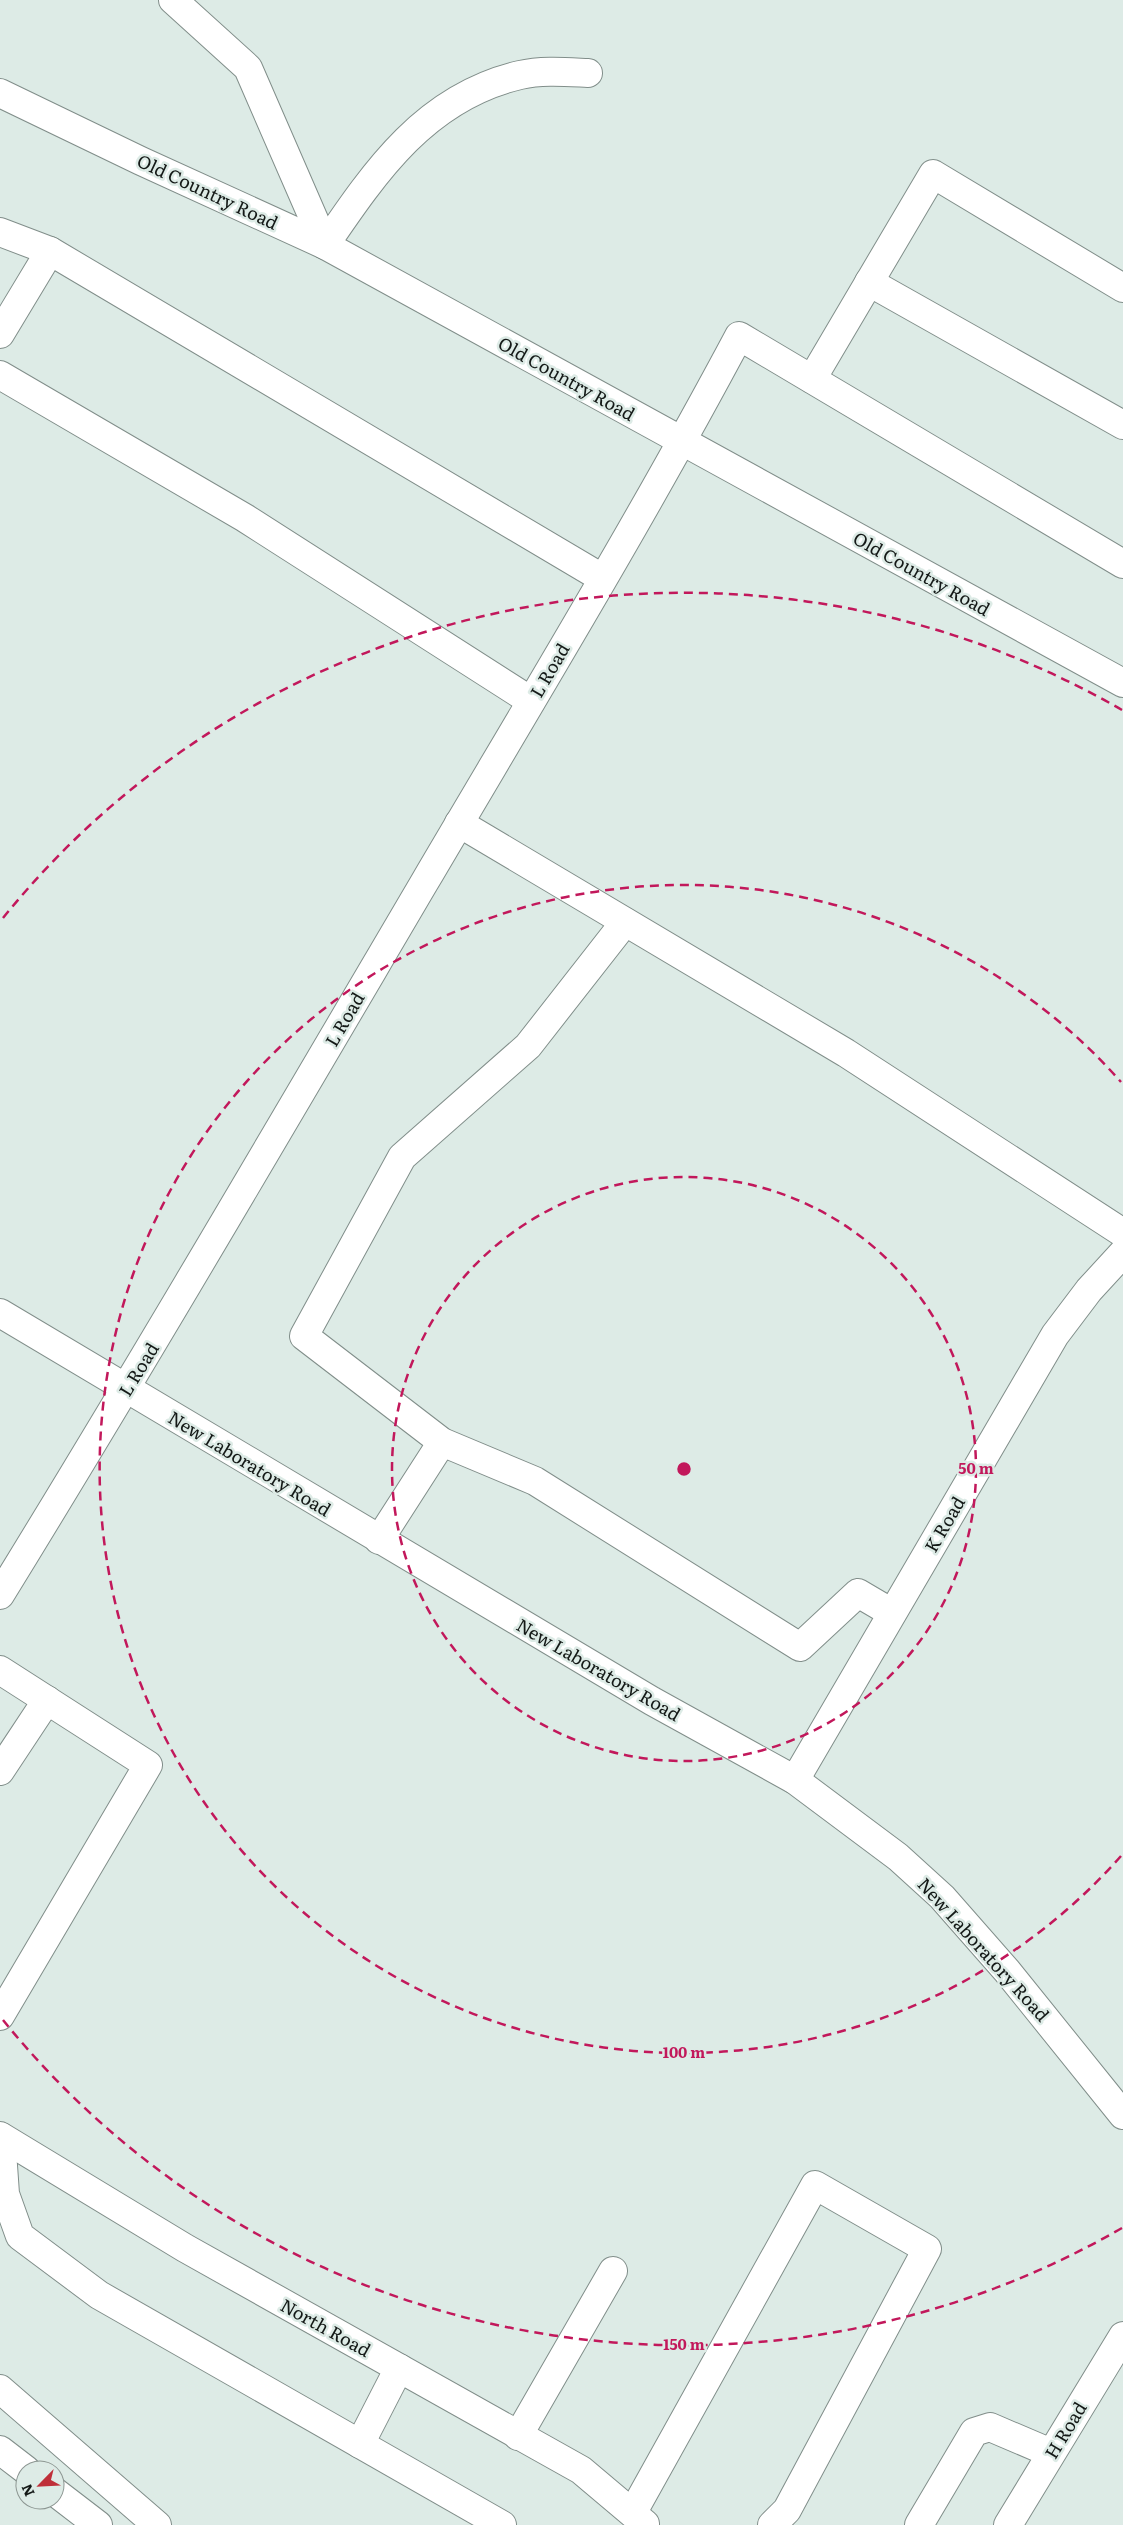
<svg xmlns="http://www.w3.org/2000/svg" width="1123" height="2525" viewBox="0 0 1123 2525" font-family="Literata,serif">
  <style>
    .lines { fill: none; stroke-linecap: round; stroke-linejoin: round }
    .minor-casing { stroke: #818e8a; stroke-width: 30 }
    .highway-casing { stroke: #818e8a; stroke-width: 30 }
    .minor { stroke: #fff; stroke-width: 28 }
    .highway { stroke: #fff; stroke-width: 28 }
    .ring { fill: none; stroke: #c2185b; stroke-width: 2.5; stroke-dasharray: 9 6 }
    .labels { text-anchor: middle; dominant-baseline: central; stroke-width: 5; stroke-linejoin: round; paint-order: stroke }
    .street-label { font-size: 18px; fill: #141917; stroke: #ddebe6 }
    .centre { fill: #c2185b; stroke: #ddebe6; stroke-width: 2.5 }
    .ring-label { font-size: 15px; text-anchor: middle; font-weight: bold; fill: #c2185b; stroke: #ddebe6; stroke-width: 5; stroke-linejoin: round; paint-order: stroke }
  </style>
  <rect width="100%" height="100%" fill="#ddebe6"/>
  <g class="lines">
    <!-- minor casing -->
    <g class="minor-casing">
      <g id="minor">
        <path d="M 173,0 L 248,68 L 325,245"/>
        <path d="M 0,93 L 141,161 L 325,245 L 1123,683"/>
        <path d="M 0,232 L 50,251 L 602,578"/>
        <path d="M 325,245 C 376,170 426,97 520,75 C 542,70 566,72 588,73"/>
        <path d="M 869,282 L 1123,425"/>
        <path d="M 0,334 L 50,251"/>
        <path d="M 0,375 L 245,518 L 531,701"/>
        <path d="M 812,379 L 933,174 L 1123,288"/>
        <path d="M 459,823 L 846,1053 L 1123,1233"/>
        <path d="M 625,922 L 528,1046 L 402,1157 L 304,1336 L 442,1442 L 535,1481 L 800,1647 L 858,1593 L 892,1613"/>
        <path d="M 0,1313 L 652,1701 L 795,1780 L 898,1857 L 942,1897 L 1007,1971 L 1123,2115"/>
        <path d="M 379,1540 L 442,1442"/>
        <path d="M 0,1595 C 145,1359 284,1121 424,883 C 531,701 640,522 739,336 L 1123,564"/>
        <path d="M 0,1670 L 148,1765 L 0,2016"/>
        <path d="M 0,1771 L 47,1700"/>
        <path d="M 795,1780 L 1055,1335 L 1089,1290 L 1123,1253"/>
        <path d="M 0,2136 L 185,2248 L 581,2470 L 645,2524"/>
        <path d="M 1,2137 L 5,2194 L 20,2236 L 99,2295 L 502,2525"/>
        <path d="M 518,2436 L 613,2271"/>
        <path d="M 360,2444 L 399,2368"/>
        <path d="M 633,2512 L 815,2185 L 927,2249 L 787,2510 L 772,2525"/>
        <path d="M 919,2525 L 974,2432 L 990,2427 L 1051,2453"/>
        <path d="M 1008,2525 L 1123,2336"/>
      </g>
    </g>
    <!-- highway casing -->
    <g class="highway-casing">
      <g id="highway">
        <path d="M 0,2389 L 157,2525"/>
        <path d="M 0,2450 L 26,2470"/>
        <path d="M 55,2492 L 98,2525"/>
      </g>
    </g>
    <!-- minor -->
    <use href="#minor" class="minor"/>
    <!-- highway -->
    <use href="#highway" class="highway"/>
  </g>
  <!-- distance rings -->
  <g class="ring">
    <circle cx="684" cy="1469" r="292"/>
    <path d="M1121 1856A584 584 0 1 1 1121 1082"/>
    <path d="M1122 2228A876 876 0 0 1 3 2020M3 918A876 876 0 0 1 1122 710"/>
  </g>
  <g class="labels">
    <!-- street labels -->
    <g class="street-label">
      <text transform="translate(208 191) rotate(25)">Old Country Road</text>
      <text transform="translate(567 378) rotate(29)">Old Country Road</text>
      <text transform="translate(922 573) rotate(29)">Old Country Road</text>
      <text transform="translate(549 670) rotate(-60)">L Road</text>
      <text transform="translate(344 1019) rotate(-60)">L Road</text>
      <text transform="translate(138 1369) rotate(-59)">L Road</text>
      <text transform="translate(250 1463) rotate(31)">New Laboratory Road</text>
      <text transform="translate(944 1524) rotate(-60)">K Road</text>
      <text transform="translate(599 1669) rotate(30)">New Laboratory Road</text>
      <text transform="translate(984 1949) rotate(48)">New Laboratory Road</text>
      <text transform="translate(326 2327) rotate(29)">North Road</text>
      <text transform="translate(1065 2430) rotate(-59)">H Road</text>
    </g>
  </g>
  <circle cx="684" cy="1469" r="8" class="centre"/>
  <g class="ring-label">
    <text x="976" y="1474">50 m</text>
    <text x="684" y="2058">100 m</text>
    <text x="684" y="2350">150 m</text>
  </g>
  <!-- north arrow -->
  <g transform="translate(40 2485) rotate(246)"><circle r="24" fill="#ddebe6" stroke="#8d9793"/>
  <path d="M0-4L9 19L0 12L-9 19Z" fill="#bf2f39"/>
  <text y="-8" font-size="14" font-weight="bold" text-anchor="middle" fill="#141917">N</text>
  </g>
</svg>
